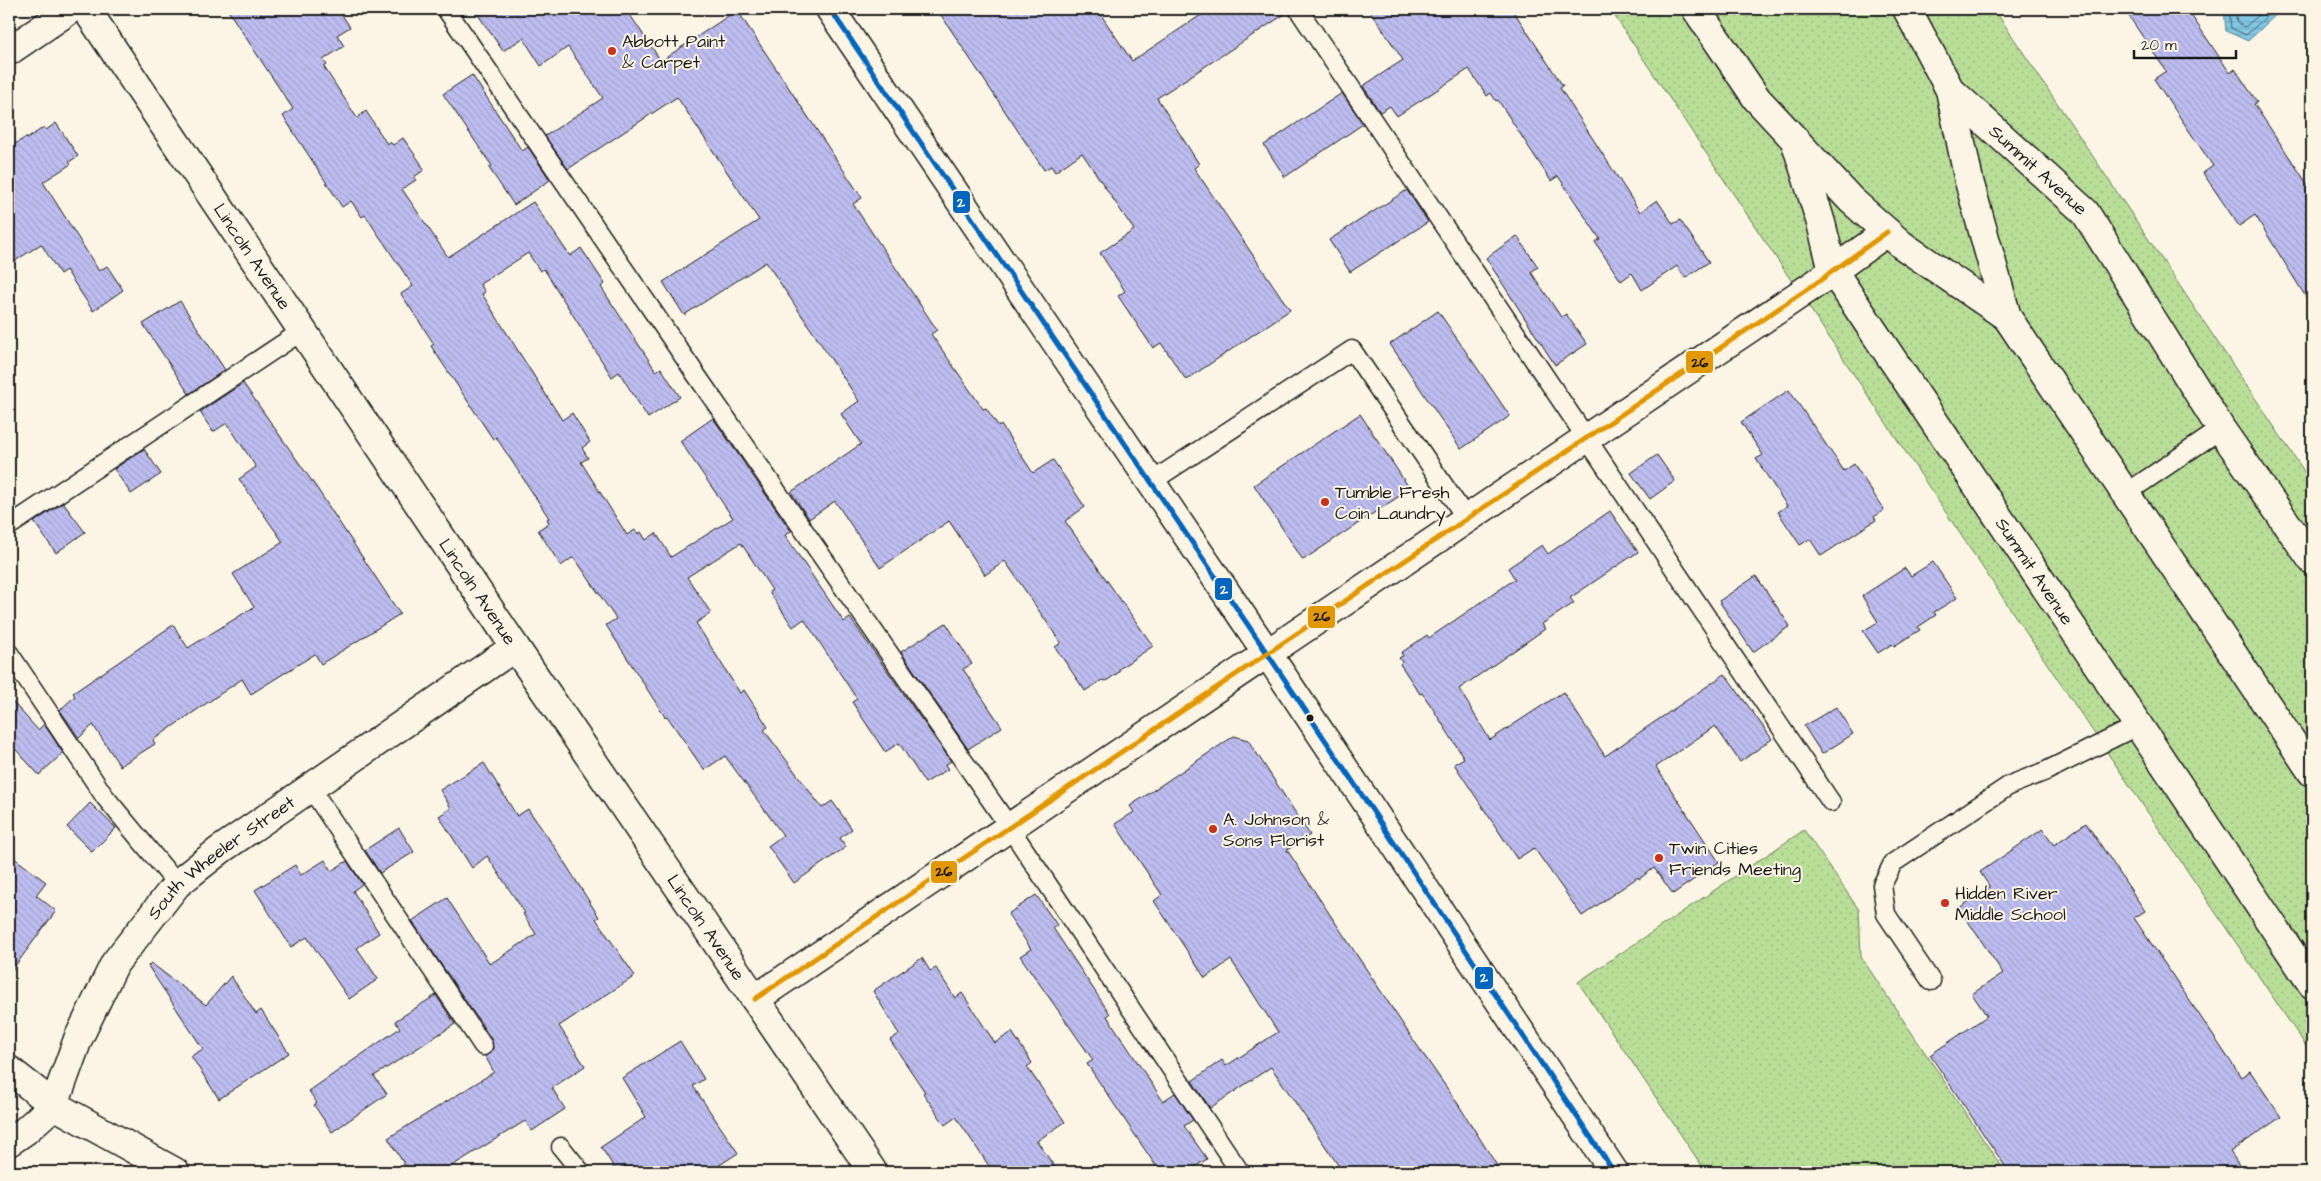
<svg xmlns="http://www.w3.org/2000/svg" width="2321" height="1181" viewBox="0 0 2321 1181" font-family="'Architects Daughter',sans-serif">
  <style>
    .park { fill: url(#park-dots); stroke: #6a7d5a }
    .water { fill: url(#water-rules); stroke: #598393 }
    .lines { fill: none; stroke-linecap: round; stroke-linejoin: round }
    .shore { stroke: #45606c; stroke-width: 1 }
    .building { fill: url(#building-back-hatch); stroke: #1c1c1c }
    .service-casing { stroke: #1c1c1c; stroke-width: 21 }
    .minor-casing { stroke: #1c1c1c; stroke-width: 31 }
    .tertiary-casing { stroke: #1c1c1c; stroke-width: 31 }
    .secondary-casing { stroke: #1c1c1c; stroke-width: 31 }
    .service { stroke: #fcf5e5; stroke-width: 18 }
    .minor { stroke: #fcf5e5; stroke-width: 28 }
    .tertiary { stroke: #fcf5e5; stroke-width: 28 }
    .secondary { stroke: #fcf5e5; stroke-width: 28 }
    .bus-1-casing { stroke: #fcf5e5; stroke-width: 9 }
    .bus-2-casing { stroke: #fcf5e5; stroke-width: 9 }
    .bus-1 { stroke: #0065bd; stroke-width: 5 }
    .bus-2 { stroke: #e19803; stroke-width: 5 }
    .poi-dot { fill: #c8321e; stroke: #fcf5e5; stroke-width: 2 }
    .bus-dot { fill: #1c1c1c; stroke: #fcf5e5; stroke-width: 2 }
    .labels { text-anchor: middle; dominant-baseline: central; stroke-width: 4; stroke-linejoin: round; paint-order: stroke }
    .poi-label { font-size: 18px; fill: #1c1c1c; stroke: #fcf5e5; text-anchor: start }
    .street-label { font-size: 18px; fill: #1c1c1c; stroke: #fcf5e5 }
    .line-badge { stroke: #fcf5e5; stroke-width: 2 }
    .badge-label { font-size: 14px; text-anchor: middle; font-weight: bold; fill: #fff }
    .pale-badge-label { font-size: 14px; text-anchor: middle; font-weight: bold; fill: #111 }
  </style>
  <defs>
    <pattern id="park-dots" width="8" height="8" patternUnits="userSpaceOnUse" patternTransform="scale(1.25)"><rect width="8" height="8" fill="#b9de98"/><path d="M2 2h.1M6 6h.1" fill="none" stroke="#9ebe82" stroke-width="1.8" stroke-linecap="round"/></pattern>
    <pattern id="water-rules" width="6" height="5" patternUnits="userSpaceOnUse" patternTransform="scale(1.25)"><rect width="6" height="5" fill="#82c7e3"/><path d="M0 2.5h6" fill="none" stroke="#70aac2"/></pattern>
    <pattern id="building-back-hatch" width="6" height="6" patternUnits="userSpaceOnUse" patternTransform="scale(1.25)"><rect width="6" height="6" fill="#bdbef0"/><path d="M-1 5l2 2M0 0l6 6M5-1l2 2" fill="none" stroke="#a2a3cd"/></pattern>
  </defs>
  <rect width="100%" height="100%" fill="#fcf5e5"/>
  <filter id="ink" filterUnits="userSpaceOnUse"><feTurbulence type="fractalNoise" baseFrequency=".02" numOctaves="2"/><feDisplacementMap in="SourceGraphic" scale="10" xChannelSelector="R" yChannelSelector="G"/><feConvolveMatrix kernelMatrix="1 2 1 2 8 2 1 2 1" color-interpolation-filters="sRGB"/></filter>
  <g filter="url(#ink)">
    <!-- park -->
    <g class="park">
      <path d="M 1610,9 L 1994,9 L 2312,483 L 2312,1055 L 2027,634 Z"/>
      <path d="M 1804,830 L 1859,910 L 1861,957 L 2005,1172 L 1706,1172 L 1578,982 Z"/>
    </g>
    <!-- water -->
    <path class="water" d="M 2224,9 L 2282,9 L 2248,41 L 2226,31 Z"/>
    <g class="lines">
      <!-- shore -->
      <g class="shore">
        <path d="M 2229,9 L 2231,28 L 2246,35 L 2275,9"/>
        <path d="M 2235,9 L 2237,23 L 2245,27 L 2266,9"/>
      </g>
    </g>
    <!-- building -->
    <g class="building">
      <path d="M 227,9 L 338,9 L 350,27 L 337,35 L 344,46 L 323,60 L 327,65 L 324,67 L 357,118 L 366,111 L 387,144 L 390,142 L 393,145 L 403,138 L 420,162 L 424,170 L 414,177 L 416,180 L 402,189 L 448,257 L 533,202 L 570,256 L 581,248 L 605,284 L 601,287 L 656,371 L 661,368 L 680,397 L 648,418 L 619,372 L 612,377 L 544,269 L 540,271 L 528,253 L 480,284 L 485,292 L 482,294 L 562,420 L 572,413 L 590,442 L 582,448 L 588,458 L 581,462 L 627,535 L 635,530 L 638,534 L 641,532 L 646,540 L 656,533 L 671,557 L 733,518 L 680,441 L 713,418 L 791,531 L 785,535 L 803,562 L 844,622 L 850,618 L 951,761 L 945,765 L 948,769 L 925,783 L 899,743 L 885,752 L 852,702 L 857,699 L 804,619 L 793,627 L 769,592 L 772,590 L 741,543 L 687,577 L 711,613 L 696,623 L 740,693 L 744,690 L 768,727 L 764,730 L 822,808 L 832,801 L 852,829 L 840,838 L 846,847 L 794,883 L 768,846 L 783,835 L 725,756 L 704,770 L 667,716 L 665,717 L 606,625 L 616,619 L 576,560 L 572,558 L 561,566 L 538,530 L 549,523 L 547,519 L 549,518 L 496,437 L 493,439 L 431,346 L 434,344 L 401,294 L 413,286 L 365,215 L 362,217 L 351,201 L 342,207 L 328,185 L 283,116 L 293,109 Z"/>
      <path d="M 474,9 L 626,9 L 661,61 L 737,10 L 862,198 L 853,204 L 937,330 L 931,334 L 983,409 L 986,408 L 999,427 L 1001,425 L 1033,473 L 1053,460 L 1085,507 L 1065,521 L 1153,646 L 1120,668 L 1118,673 L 1106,681 L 1102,680 L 1085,691 L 1055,647 L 1061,643 L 1005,561 L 985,575 L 949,521 L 880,568 L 835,501 L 809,519 L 791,492 L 861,444 L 841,414 L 859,401 L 766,262 L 684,315 L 663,282 L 759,220 L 677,97 L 568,169 L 545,136 L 603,98 L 568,47 L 541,66 L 523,38 L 503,51 Z"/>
      <path d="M 937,9 L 1097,9 L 1132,61 L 1210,9 L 1288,9 L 1288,12 L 1157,98 L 1199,164 L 1194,168 L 1290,310 L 1186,380 L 1161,343 L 1153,348 L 1118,296 L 1125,291 L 1100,253 L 1134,230 L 1082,153 L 1055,172 L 1051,166 L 1044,170 Z"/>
      <path d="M 1369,9 L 1512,9 L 1563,86 L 1560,88 L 1640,212 L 1657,200 L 1673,224 L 1680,220 L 1709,262 L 1685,278 L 1677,266 L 1642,290 L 1632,273 L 1621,281 L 1595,242 L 1600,239 L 1558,176 L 1551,181 L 1498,100 L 1496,101 L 1491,93 L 1487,96 L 1469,69 L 1397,116 L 1390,106 L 1380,112 L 1363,86 L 1403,60 Z"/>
      <path d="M 2124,9 L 2187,9 L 2230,73 L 2235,69 L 2257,102 L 2254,104 L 2312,191 L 2312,307 L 2255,215 L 2239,226 L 2203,173 L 2213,166 L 2154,79 L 2166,71 Z"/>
      <path d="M 472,75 L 522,151 L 528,147 L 550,180 L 514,205 L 489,168 L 492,166 L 443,94 Z"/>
      <path d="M 1342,93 L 1363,124 L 1285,177 L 1264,145 Z"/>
      <path d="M 56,123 L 78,156 L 69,162 L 71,164 L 43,182 L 99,271 L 107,266 L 123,290 L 93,311 L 66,270 L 60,274 L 41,244 L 9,265 L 9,148 L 26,137 L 27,139 L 44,127 L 46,130 Z"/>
      <path d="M 1407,190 L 1428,222 L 1350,272 L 1329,240 Z"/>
      <path d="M 1517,236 L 1538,267 L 1531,272 L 1561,317 L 1566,314 L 1587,344 L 1555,365 L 1486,258 Z"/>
      <path d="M 180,301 L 225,370 L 189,394 L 143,324 Z"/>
      <path d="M 1438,311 L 1510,416 L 1461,449 L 1390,344 Z"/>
      <path d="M 243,383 L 316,487 L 400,614 L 321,664 L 315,654 L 251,694 L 242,679 L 153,740 L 155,744 L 120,766 L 93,725 L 79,738 L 60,710 L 75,696 L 73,693 L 173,625 L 188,648 L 254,607 L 233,574 L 283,542 L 239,479 L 256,467 L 227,423 L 213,432 L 200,412 Z"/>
      <path d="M 1789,390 L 1844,471 L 1854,464 L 1884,510 L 1874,517 L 1876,520 L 1821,556 L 1810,539 L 1800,545 L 1778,512 L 1787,506 L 1756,459 L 1763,455 L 1741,422 Z"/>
      <path d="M 1360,414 L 1410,489 L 1303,560 L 1254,485 Z"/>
      <path d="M 144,449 L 161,474 L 131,494 L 114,469 Z"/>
      <path d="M 1657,455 L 1675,481 L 1650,499 L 1631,473 Z"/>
      <path d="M 63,503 L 85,532 L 56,553 L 34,522 Z"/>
      <path d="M 1610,511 L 1638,552 L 1570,598 L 1574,603 L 1542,624 L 1545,629 L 1459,689 L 1490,740 L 1563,692 L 1605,756 L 1725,674 L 1772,739 L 1740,762 L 1715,726 L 1656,767 L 1719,862 L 1673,894 L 1654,868 L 1639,879 L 1638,877 L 1582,916 L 1534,848 L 1517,859 L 1454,764 L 1464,758 L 1431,706 L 1422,693 L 1420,694 L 1400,664 L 1402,662 L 1399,658 L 1403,656 L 1401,653 L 1427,635 L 1429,638 L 1515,579 L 1508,568 L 1542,545 L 1548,554 Z"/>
      <path d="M 1933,562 L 1957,598 L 1934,612 L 1936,615 L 1918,627 L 1920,630 L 1894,646 L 1892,644 L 1878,653 L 1863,631 L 1878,622 L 1862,596 L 1905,568 L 1911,576 Z"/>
      <path d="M 1756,576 L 1790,626 L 1753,652 L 1719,601 Z"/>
      <path d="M 946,623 L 972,664 L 963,669 L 1002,727 L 968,749 L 901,652 Z"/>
      <path d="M 9,698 L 38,730 L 44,724 L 63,753 L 39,775 L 9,742 Z"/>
      <path d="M 1836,707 L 1853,734 L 1822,754 L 1804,726 Z"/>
      <path d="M 1234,736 L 1248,740 L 1310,835 L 1287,850 L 1412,1038 L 1458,1104 L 1501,1172 L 1343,1172 L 1271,1067 L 1210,1108 L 1192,1081 L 1222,1060 L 1226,1066 L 1278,1032 L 1231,960 L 1205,978 L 1154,901 L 1162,895 L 1115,824 L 1134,812 L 1130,806 Z"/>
      <path d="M 484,763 L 517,816 L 528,809 L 556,849 L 599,917 L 596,919 L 635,976 L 559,1026 L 585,1066 L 552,1088 L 565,1109 L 532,1131 L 525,1121 L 442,1172 L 409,1172 L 388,1138 L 494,1072 L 485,1056 L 493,1050 L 492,1040 L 412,921 L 447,898 L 490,964 L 536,934 L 523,914 L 525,913 L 487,856 L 472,868 L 439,816 L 451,808 L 440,790 Z"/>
      <path d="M 90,803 L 116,828 L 92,852 L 67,827 Z"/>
      <path d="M 2086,823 L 2145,911 L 2134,918 L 2241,1077 L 2250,1071 L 2281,1117 L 2230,1152 L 2244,1172 L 2009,1172 L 1930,1055 L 1987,1016 L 1972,994 L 2003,973 L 1959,908 L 1990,887 L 1980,872 L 2043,829 L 2054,845 Z"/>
      <path d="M 399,828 L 414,852 L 380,873 L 365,850 Z"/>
      <path d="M 9,854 L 46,882 L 36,895 L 56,911 L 9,974 Z"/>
      <path d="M 325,860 L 331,871 L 347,861 L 362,884 L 353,891 L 379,933 L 357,948 L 378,979 L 349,999 L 307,937 L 291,947 L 255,890 L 295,865 L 301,875 Z"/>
      <path d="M 1036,895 L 1057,925 L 1053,928 L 1110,1014 L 1107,1016 L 1163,1101 L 1175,1093 L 1193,1120 L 1184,1126 L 1207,1159 L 1187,1172 L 1160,1172 L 1087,1064 L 1093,1060 L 1020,956 L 1031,949 L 1008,914 Z"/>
      <path d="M 922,958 L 930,971 L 936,968 L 955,998 L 962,993 L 995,1043 L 1012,1032 L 1032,1063 L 1027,1067 L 1065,1122 L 1037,1141 L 1058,1172 L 993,1172 L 956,1117 L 945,1125 L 923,1093 L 925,1092 L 890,1040 L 899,1034 L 873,991 Z"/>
      <path d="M 151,963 L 206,1005 L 231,976 L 256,1014 L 261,1010 L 289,1053 L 219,1099 L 191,1056 L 203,1049 L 148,966 Z"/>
      <path d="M 436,995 L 455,1024 L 374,1076 L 387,1094 L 332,1132 L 314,1105 L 317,1103 L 309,1091 L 400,1028 L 395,1021 Z"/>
      <path d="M 680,1041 L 704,1079 L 693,1086 L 738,1153 L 709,1172 L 617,1172 L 601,1147 L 646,1117 L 622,1078 Z"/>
    </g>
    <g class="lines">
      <!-- service casing -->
      <g class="service-casing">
        <g id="service">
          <path d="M 446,9 L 697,376 L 1010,828 L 1240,1172"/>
          <path d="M 1298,9 L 1831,802"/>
          <path d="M 1151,482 L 1352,350 L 1466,518"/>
          <path d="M 2125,494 L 2221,429"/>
          <path d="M 9,526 L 302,331"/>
          <path d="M 9,653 L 105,797 L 177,884"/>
          <path d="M 310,787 L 483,1046"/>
          <path d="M 1931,981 L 1886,914 L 1882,885 L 1893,863 L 2010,785 L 2046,771 L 2139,725"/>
          <path d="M 561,1147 L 581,1172"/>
        </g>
      </g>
      <!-- minor casing -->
      <g class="minor-casing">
        <g id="minor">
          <path id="s1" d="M 86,9 L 515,647 L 873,1172"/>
          <path id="s2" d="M 1950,90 L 2085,212 L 2221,429 L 2312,560"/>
          <path id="s3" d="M 1795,140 L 1821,223 L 1833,271 L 2312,984"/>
          <path d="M 755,999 L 1815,284 L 1887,232"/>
          <path d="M 9,1070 L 54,1105 L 175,1172"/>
          <path id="s4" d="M 9,1142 L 25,1131 L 54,1105 L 78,1039 L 115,963 L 177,884 L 220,850 L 515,647"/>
        </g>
      </g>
      <!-- tertiary casing -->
      <g class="tertiary-casing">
        <g id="tertiary">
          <path d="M 1696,9 L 1757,99 L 1851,200 L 1902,245 L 2007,317"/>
          <path d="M 1907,9 L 1950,90 L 1969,181 L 2007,317 L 2312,772"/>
          <path d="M 9,51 L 71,9"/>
        </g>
      </g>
      <!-- secondary casing -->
      <g class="secondary-casing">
        <path id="secondary" d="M 830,9 L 1267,653 L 1614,1172"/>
      </g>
      <!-- service -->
      <use href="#service" class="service"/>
      <!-- minor -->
      <use href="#minor" class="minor"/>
      <!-- tertiary -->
      <use href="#tertiary" class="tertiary"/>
      <!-- secondary -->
      <use href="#secondary" class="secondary"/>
      <!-- bus-1 casing -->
      <g class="bus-1-casing">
        <path id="bus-1" d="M 830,9 L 1267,653 L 1614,1172"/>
      </g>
      <!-- bus-2 casing -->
      <g class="bus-2-casing">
        <path id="bus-2" d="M 755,999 L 1815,284 L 1887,232"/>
      </g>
      <!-- bus-1 -->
      <use href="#bus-1" class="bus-1"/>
      <!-- bus-2 -->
      <use href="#bus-2" class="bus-2"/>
    </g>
  </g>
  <!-- markers -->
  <g class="poi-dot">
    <circle cx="612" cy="51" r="5"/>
    <circle cx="1325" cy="502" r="5"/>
    <circle cx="1213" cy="829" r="5"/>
    <circle cx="1659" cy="858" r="5"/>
    <circle cx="1945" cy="903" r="5"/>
  </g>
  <circle class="bus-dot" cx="1310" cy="718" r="4.5"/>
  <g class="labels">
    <!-- poi labels -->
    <g class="poi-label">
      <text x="622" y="41">Abbott Paint<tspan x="622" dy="21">&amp; Carpet</tspan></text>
      <text x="1335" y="492">Tumble Fresh<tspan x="1335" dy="21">Coin Laundry</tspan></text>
      <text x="1223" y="819">A. Johnson &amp;<tspan x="1223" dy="21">Sons Florist</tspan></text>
      <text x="1669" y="848">Twin Cities<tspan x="1669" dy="21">Friends Meeting</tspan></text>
      <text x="1955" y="893">Hidden River<tspan x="1955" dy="21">Middle School</tspan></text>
    </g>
    <!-- street labels -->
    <g class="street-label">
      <text stroke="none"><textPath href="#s2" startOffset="119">Summit Avenue</textPath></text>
      <text stroke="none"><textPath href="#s1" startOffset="298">Lincoln Avenue</textPath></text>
      <text stroke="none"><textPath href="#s3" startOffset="498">Summit Avenue</textPath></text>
      <text stroke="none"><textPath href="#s1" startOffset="702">Lincoln Avenue</textPath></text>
      <text stroke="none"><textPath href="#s4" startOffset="364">South Wheeler Street</textPath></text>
      <text stroke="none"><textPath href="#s1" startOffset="1108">Lincoln Avenue</textPath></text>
    </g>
  </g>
  <g class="line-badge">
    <rect x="952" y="190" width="19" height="24" rx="5" fill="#0065bd"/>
    <rect x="1685" y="350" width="29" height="24" rx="5" fill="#e19803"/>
    <rect x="1214" y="577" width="19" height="24" rx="5" fill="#0065bd"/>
    <rect x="1307" y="605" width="29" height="24" rx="5" fill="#e19803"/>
    <rect x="930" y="860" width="28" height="24" rx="5" fill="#e19803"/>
    <rect x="1474" y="966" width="20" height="24" rx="5" fill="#0065bd"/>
  </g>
  <g class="badge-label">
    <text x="961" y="207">2</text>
    <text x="1224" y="594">2</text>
    <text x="1484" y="982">2</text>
  </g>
  <g class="pale-badge-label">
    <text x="1700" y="367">26</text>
    <text x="1322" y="621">26</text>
    <text x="944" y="876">26</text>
  </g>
  <!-- margin -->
  <rect width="2321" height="1181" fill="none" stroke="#fcf5e5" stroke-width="30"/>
  <rect x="15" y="15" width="2291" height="1151" fill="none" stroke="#1c1c1c" stroke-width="2" filter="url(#ink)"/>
  <!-- scale -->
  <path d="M2134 50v8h102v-8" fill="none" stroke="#1c1c1c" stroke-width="2.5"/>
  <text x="2141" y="50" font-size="15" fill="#1c1c1c" stroke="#fcf5e5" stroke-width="4" paint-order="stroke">20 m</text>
</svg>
